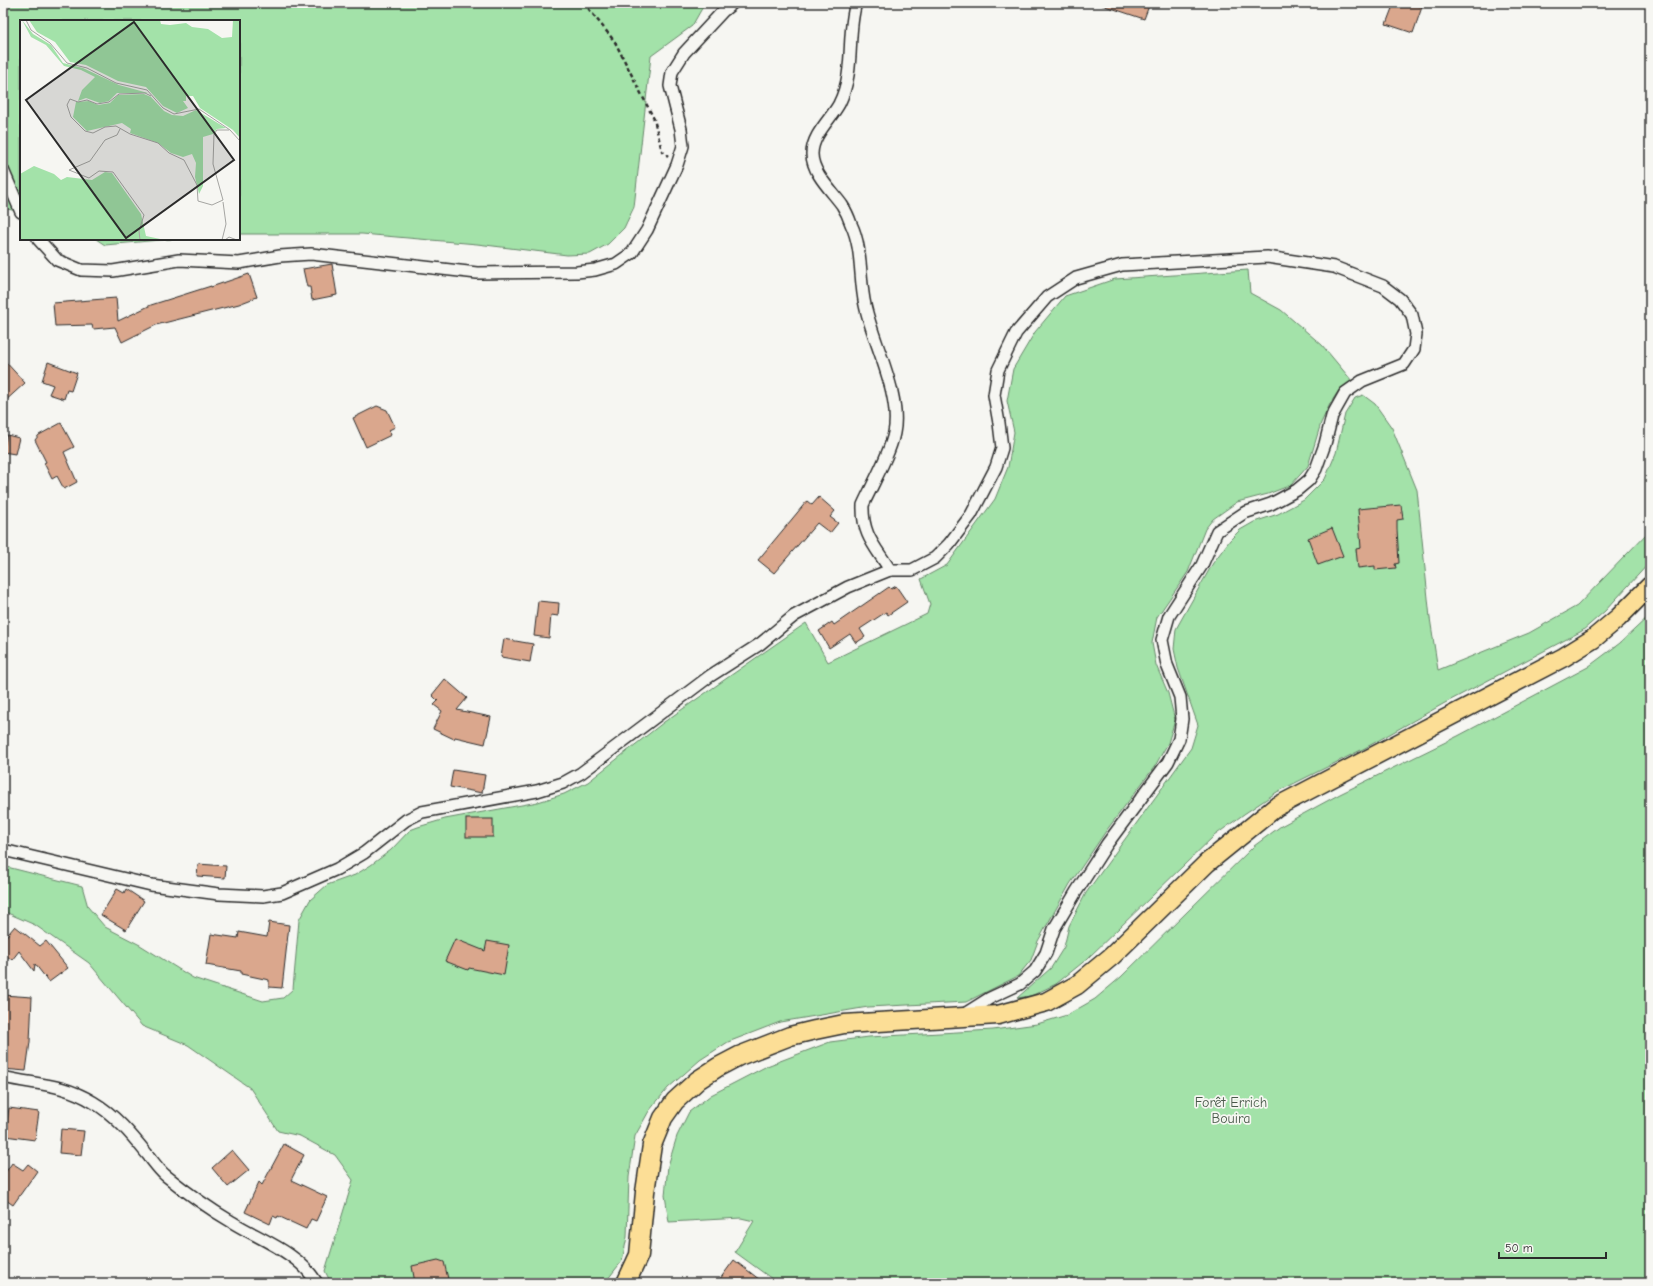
<svg xmlns="http://www.w3.org/2000/svg" width="1653" height="1286" viewBox="0 0 1653 1286" font-family="'Comic Neue',sans-serif">
  <style>
    .green { fill: #a3e2a9; stroke: #67866a }
    .building { fill: #daa78d; stroke: #2b2b2b }
    .lines { fill: none; stroke-linecap: round; stroke-linejoin: round }
    .street-casing { stroke: #2b2b2b; stroke-width: 14 }
    .primary-casing { stroke: #2b2b2b; stroke-width: 21 }
    .path { stroke: #2b2b2b; stroke-width: 2.5; stroke-dasharray: 4 3; stroke-linecap: butt }
    .street { stroke: #f6f6f2; stroke-width: 11 }
    .primary { stroke: #fcde96; stroke-width: 18 }
    .labels { text-anchor: middle; dominant-baseline: central; stroke-width: 3.5; stroke-linejoin: round; paint-order: stroke }
    .park-label { font-size: 14px; fill: #49594a; stroke: #f6f6f2 }
    .inset-road { fill: none; stroke: #a5a5a2; stroke-width: 1 }
    .view { fill: #2b2b2b; fill-opacity: 0.15; stroke: #2b2b2b; stroke-width: 2 }
    .inset-edge { fill: none; stroke: #2b2b2b; stroke-width: 2 }
  </style>
  <rect width="100%" height="100%" fill="#f6f6f2"/>
  <filter id="ink" filterUnits="userSpaceOnUse"><feTurbulence type="fractalNoise" baseFrequency=".025" numOctaves="2"/><feDisplacementMap in="SourceGraphic" scale="8" xChannelSelector="R" yChannelSelector="G"/><feConvolveMatrix kernelMatrix="1 2 1 2 8 2 1 2 1" color-interpolation-filters="sRGB"/></filter>
  <g filter="url(#ink)">
    <!-- green -->
    <g class="green">
      <path d="M 3,3 L 705,3 L 692,26 L 651,56 L 634,207 L 624,228 L 608,244 L 590,254 L 567,255 L 477,244 L 362,234 L 239,234 L 239,21 L 21,21 L 21,212 L 3,208 Z"/>
      <path d="M 96,239 L 171,239 L 105,245 Z"/>
      <path d="M 1248,270 L 1250,293 L 1281,310 L 1322,345 L 1352,381 L 1339,390 L 1330,404 L 1321,423 L 1308,466 L 1291,485 L 1268,494 L 1237,502 L 1213,519 L 1205,529 L 1188,572 L 1157,617 L 1152,643 L 1156,665 L 1168,693 L 1175,720 L 1168,743 L 1155,766 L 1106,831 L 1070,884 L 1038,941 L 1031,960 L 1018,976 L 966,1002 L 868,1007 L 780,1022 L 728,1042 L 700,1060 L 668,1088 L 649,1111 L 635,1136 L 629,1177 L 627,1237 L 622,1261 L 607,1280 L 602,1283 L 331,1283 L 325,1271 L 353,1180 L 335,1155 L 300,1136 L 278,1131 L 250,1088 L 188,1045 L 142,1026 L 89,963 L 35,925 L 3,911 L 3,866 L 82,886 L 88,907 L 105,927 L 140,945 L 193,978 L 263,1001 L 283,998 L 293,989 L 299,920 L 310,900 L 327,885 L 355,875 L 371,865 L 391,850 L 410,830 L 418,827 L 445,819 L 538,802 L 564,794 L 588,782 L 664,722 L 806,623 L 828,662 L 927,614 L 930,604 L 921,579 L 947,565 L 995,499 L 1008,467 L 1014,432 L 1007,401 L 1013,369 L 1035,332 L 1065,296 L 1115,279 Z"/>
      <path d="M 1363,395 L 1375,404 L 1392,428 L 1417,490 L 1430,618 L 1438,670 L 1529,633 L 1577,606 L 1650,530 L 1650,562 L 1605,611 L 1582,631 L 1443,704 L 1365,748 L 1277,792 L 1244,814 L 1214,836 L 1087,959 L 1056,984 L 1031,996 L 1017,998 L 1051,968 L 1064,947 L 1069,926 L 1086,893 L 1191,748 L 1198,725 L 1178,668 L 1174,649 L 1176,629 L 1213,563 L 1230,540 L 1240,530 L 1254,522 L 1278,514 L 1304,500 L 1325,479 L 1336,453 L 1345,414 L 1355,398 Z"/>
      <path d="M 1650,615 L 1650,1283 L 770,1283 L 772,1279 L 735,1252 L 754,1221 L 741,1218 L 669,1222 L 665,1195 L 668,1166 L 677,1136 L 689,1112 L 711,1095 L 767,1066 L 830,1042 L 869,1037 L 993,1030 L 1037,1024 L 1067,1015 L 1095,999 L 1121,977 L 1254,846 L 1281,826 L 1340,794 L 1458,736 L 1588,667 L 1620,643 Z"/>
    </g>
    <!-- building -->
    <g class="building">
      <path d="M 1103,3 L 1150,3 L 1144,19 L 1102,5 Z"/>
      <path d="M 1394,3 L 1412,3 L 1422,7 L 1413,33 L 1386,24 Z"/>
      <path d="M 332,264 L 337,295 L 312,300 L 310,287 L 307,287 L 303,269 Z"/>
      <path d="M 249,274 L 257,297 L 239,304 L 156,325 L 122,342 L 115,327 L 93,329 L 92,325 L 55,326 L 53,303 L 116,298 L 118,321 L 151,305 L 211,286 L 211,287 Z"/>
      <path d="M 3,359 L 25,383 L 3,403 Z"/>
      <path d="M 48,362 L 77,373 L 71,391 L 67,390 L 64,399 L 49,394 L 53,385 L 42,381 Z"/>
      <path d="M 377,406 L 387,410 L 395,427 L 389,430 L 391,435 L 366,447 L 353,418 Z"/>
      <path d="M 61,423 L 74,447 L 64,452 L 77,482 L 64,489 L 57,476 L 52,479 L 44,463 L 46,462 L 35,440 L 39,435 Z"/>
      <path d="M 7,435 L 19,438 L 15,454 L 3,452 Z"/>
      <path d="M 819,497 L 835,511 L 830,517 L 838,523 L 830,533 L 817,523 L 774,573 L 758,560 L 807,501 L 812,505 Z"/>
      <path d="M 1401,505 L 1403,519 L 1397,520 L 1397,529 L 1399,563 L 1395,564 L 1396,568 L 1375,570 L 1375,566 L 1358,568 L 1356,549 L 1361,548 L 1358,509 Z"/>
      <path d="M 1332,528 L 1343,556 L 1318,565 L 1308,538 Z"/>
      <path d="M 896,586 L 907,602 L 888,615 L 886,612 L 860,629 L 865,637 L 856,643 L 850,634 L 829,648 L 819,631 L 832,622 L 834,625 L 889,587 L 891,589 Z"/>
      <path d="M 538,601 L 559,603 L 558,616 L 551,615 L 549,638 L 534,636 Z"/>
      <path d="M 504,639 L 533,644 L 530,662 L 501,657 Z"/>
      <path d="M 445,679 L 467,698 L 457,710 L 491,717 L 485,744 L 455,737 L 454,739 L 433,729 L 442,711 L 434,705 L 438,701 L 432,695 Z"/>
      <path d="M 453,770 L 485,775 L 482,793 L 450,787 Z"/>
      <rect x="466" y="819" width="27" height="18"/>
      <path d="M 198,864 L 226,866 L 225,878 L 197,876 Z"/>
      <path d="M 117,889 L 124,893 L 126,889 L 144,901 L 126,930 L 101,915 Z"/>
      <path d="M 269,922 L 289,925 L 282,988 L 269,987 L 269,980 L 241,974 L 241,971 L 206,965 L 211,934 L 238,938 L 239,932 L 267,937 Z"/>
      <path d="M 15,926 L 40,946 L 46,941 L 68,968 L 49,982 L 35,964 L 34,971 L 19,951 L 12,960 L 3,953 L 3,940 Z"/>
      <path d="M 455,939 L 485,951 L 487,941 L 509,945 L 504,975 L 469,968 L 468,970 L 445,961 Z"/>
      <path d="M 3,995 L 32,997 L 30,1042 L 26,1071 L 3,1069 L 6,1041 L 3,1040 Z"/>
      <path d="M 9,1108 L 39,1112 L 35,1140 L 5,1136 Z"/>
      <path d="M 61,1129 L 84,1131 L 81,1155 L 59,1153 Z"/>
      <path d="M 284,1144 L 304,1155 L 291,1180 L 327,1197 L 316,1221 L 311,1219 L 306,1229 L 278,1216 L 277,1218 L 273,1216 L 270,1224 L 245,1212 L 259,1182 L 262,1185 Z"/>
      <path d="M 232,1150 L 249,1170 L 228,1187 L 212,1168 Z"/>
      <path d="M 12,1163 L 23,1170 L 28,1164 L 37,1171 L 13,1205 L 3,1198 L 3,1176 Z"/>
      <path d="M 438,1260 L 444,1262 L 449,1283 L 415,1283 L 412,1266 Z"/>
      <path d="M 734,1260 L 764,1283 L 717,1283 Z"/>
    </g>
    <g class="lines">
      <!-- street casing -->
      <g class="street-casing">
        <g id="street">
          <path d="M 856,3 C 846,36 856,70 839,104 C 831,119 812,135 812,154 C 812,173 832,191 842,205 C 846,211 849,218 851,224 C 863,249 859,279 865,305 C 873,343 902,395 894,433 C 890,454 872,485 863,505 C 862,535 875,546 890,570"/>
          <path d="M 3,170 L 21,212"/>
          <path d="M 38,239 L 57,260 L 81,270 L 113,271 L 179,260 L 239,263 L 280,256 L 311,254 L 477,273 L 577,272 L 595,270 L 616,264 L 632,253 L 647,230 L 677,165 L 683,146 L 681,129 L 670,86 L 672,72 L 684,53 L 723,11 L 733,3"/>
          <path d="M 3,850 L 151,885 L 219,894 L 263,896 L 282,893 L 337,869 L 364,853 L 406,820 L 422,812 L 537,791 L 563,783 L 581,773 L 710,676 L 760,644 L 794,616 L 848,587 L 890,570 L 912,570 L 935,558 L 949,544 L 971,515 L 996,467 L 1002,448 L 999,423 L 994,395 L 998,370 L 1016,333 L 1047,297 L 1076,278 L 1122,265 L 1267,257 L 1334,267 L 1383,286 L 1400,299 L 1412,315 L 1416,334 L 1414,349 L 1404,364 L 1362,381 L 1345,393 L 1332,416 L 1325,444 L 1316,469 L 1309,480 L 1297,490 L 1271,504 L 1244,513 L 1217,531 L 1202,565 L 1169,616 L 1162,640 L 1167,665 L 1180,697 L 1182,719 L 1179,739 L 1168,762 L 1107,844 L 1076,892 L 1054,929 L 1046,953 L 1035,971 L 1020,984 L 990,998 L 963,1015"/>
          <path d="M 3,1077 C 36,1085 62,1083 93,1102 C 115,1115 131,1134 147,1154 C 153,1161 158,1169 165,1175 C 186,1192 208,1208 232,1222 C 261,1240 298,1252 317,1283"/>
        </g>
      </g>
      <!-- primary casing -->
      <g class="primary-casing">
        <path id="primary" d="M 626,1283 L 639,1255 L 645,1192 L 652,1145 L 663,1118 L 675,1101 L 698,1080 L 718,1067 L 739,1056 L 790,1036 L 815,1030 L 844,1024 L 998,1015 L 1046,1002 L 1077,985 L 1112,956 L 1207,863 L 1276,807 L 1564,657 L 1593,639 L 1618,618 L 1650,586"/>
      </g>
      <!-- path -->
      <path class="path" d="M 584,3 L 615,42 L 654,119 L 662,151 L 668,156"/>
      <!-- street -->
      <use href="#street" class="street"/>
      <!-- primary -->
      <use href="#primary" class="primary"/>
    </g>
  </g>
  <g class="labels">
    <!-- park labels -->
    <g class="park-label">
      <text x="1231" y="1102">Forêt Errich<tspan x="1231" dy="16">Bouira</tspan></text>
    </g>
  </g>
  <!-- overview -->
  <g transform="translate(20 20)">
    <rect width="220" height="220" fill="#f6f6f2"/>
    <path d="M 2,0 L 13,14 L 31,25 L 43,43 L 63,48 L 99,65 L 128,73 L 97,73 L 89,81 L 80,83 L 66,78 L 58,81 L 62,70 L 75,57 L 61,50 L 44,46 L 26,25 L 11,17 ZM 9,0 L 140,0 L 141,4 L 150,5 L 166,3 L 172,7 L 188,9 L 202,18 L 212,17 L 213,0 L 220,0 L 220,118 L 213,110 L 180,88 L 173,76 L 166,76 L 166,81 L 163,81 L 168,88 L 157,93 L 143,86 L 126,67 L 98,61 L 66,45 L 50,42 L 35,22 L 17,12 ZM 124,74 L 131,77 L 144,91 L 152,95 L 163,96 L 176,90 L 206,108 L 197,109 L 193,114 L 183,117 L 183,166 L 179,174 L 175,157 L 176,143 L 172,134 L 163,137 L 151,133 L 138,123 L 110,113 L 111,109 L 102,103 L 67,111 L 53,97 L 56,82 L 69,81 L 78,85 L 90,83 L 98,75 ZM 14,146 L 34,154 L 41,160 L 47,157 L 72,160 L 85,152 L 92,153 L 121,194 L 126,216 L 145,220 L 0,220 L 0,154 Z" fill="#a3e2a9"/>
    <path class="inset-road" d="M 6,0 L 11,10 L 30,23 L 47,43 L 67,48 L 96,63 L 127,70 L 143,88 L 154,94 L 179,89 L 210,110 L 220,121M 131,76 L 125,73 L 99,74 L 89,82 L 77,84 L 67,80 L 58,82 L 50,79 L 47,85 L 51,97 L 65,111 L 73,113 L 85,107 L 96,106 L 110,114 L 138,123 L 149,133 L 164,140 L 177,165 L 178,181 L 192,185 L 203,180 L 193,144 L 194,114 L 197,110 L 209,110M 100,109 L 97,115 L 85,120 L 70,141 L 49,150 L 69,158 L 79,151 L 93,152 L 124,195 L 119,211 L 120,220M 202,220 L 206,204 L 203,182M 205,220 L 209,217 L 217,220"/>
    <path class="view" d="M 114,2 L 214,140 L 106,218 L 6,80 Z"/>
    <rect width="220" height="220" class="inset-edge"/>
  </g>
  <!-- margin -->
  <rect width="1653" height="1286" fill="none" stroke="#f6f6f2" stroke-width="16"/>
  <rect x="8" y="8" width="1637" height="1270" fill="none" stroke="#2b2b2b" stroke-width="1.5" filter="url(#ink)"/>
  <!-- scale -->
  <path d="M1499 1252v6h107v-6" fill="none" stroke="#2b2b2b" stroke-width="2"/>
  <text x="1505" y="1252" font-size="12" fill="#2b2b2b" stroke="#f6f6f2" stroke-width="3" paint-order="stroke">50 m</text>
</svg>
